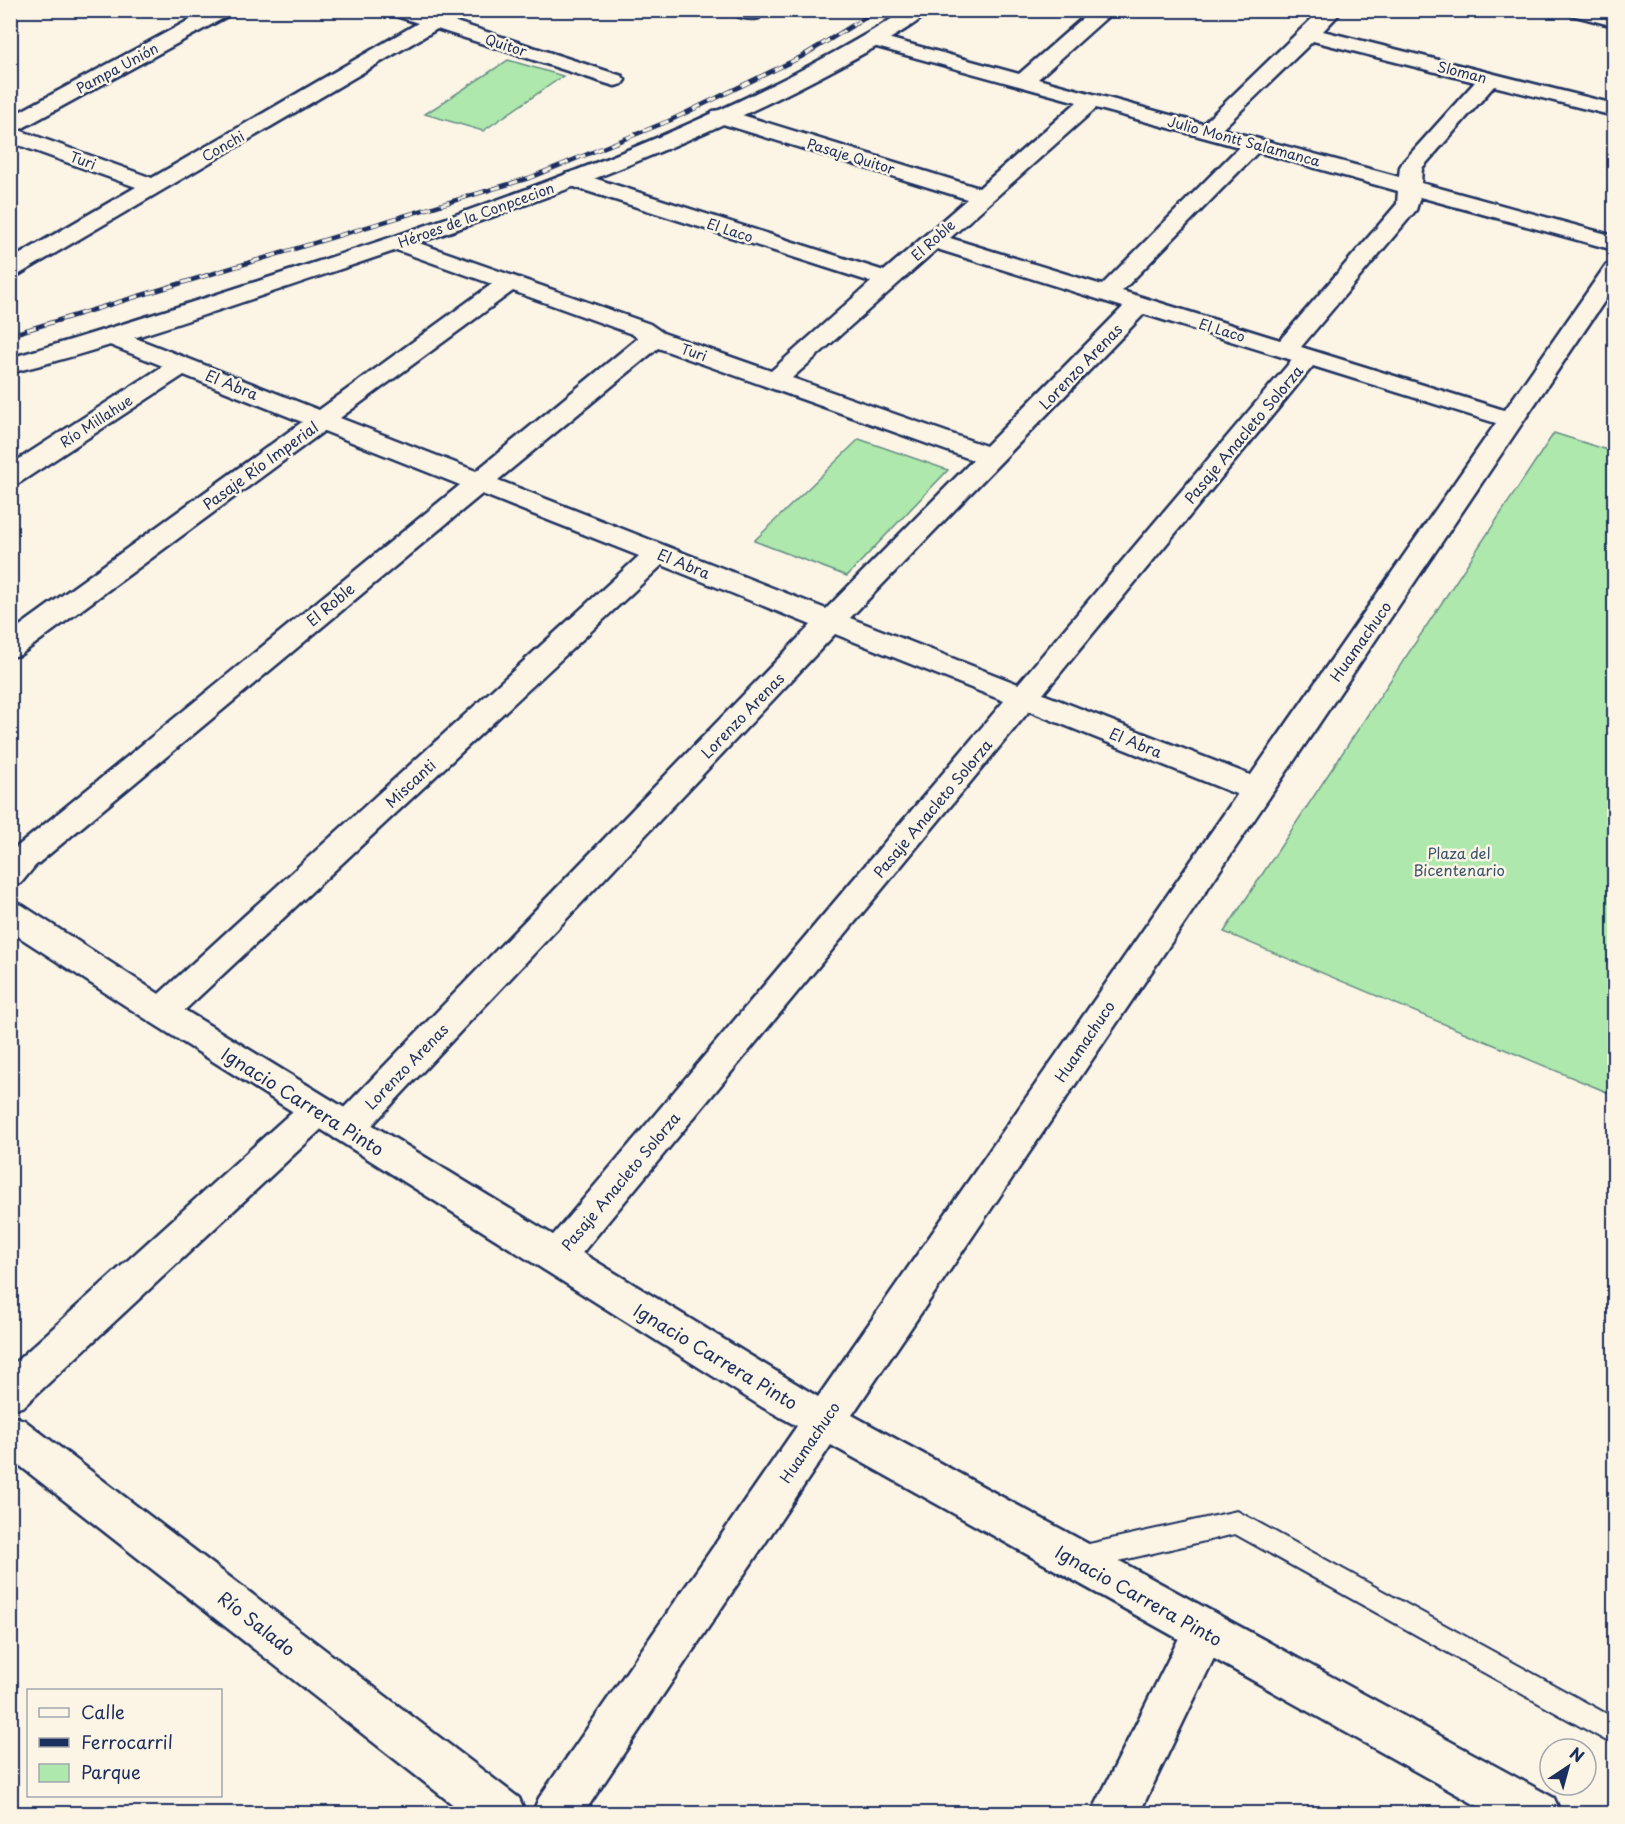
<svg xmlns="http://www.w3.org/2000/svg" width="1625" height="1824" viewBox="0 0 1625 1824" font-family="'Playpen Sans',sans-serif">
  <style>
    .green { fill: #aee8ac; stroke: #648c85; stroke-width: 1.5 }
    .lines { fill: none; stroke-linecap: round; stroke-linejoin: round }
    .lane-casing { stroke: #1b2f5e; stroke-width: 4 }
    .street-casing { stroke: #1b2f5e; stroke-width: 5 }
    .secondary-casing { stroke: #1b2f5e; stroke-width: 5 }
    .lane { fill: #fcf5e5; fill-rule: evenodd }
    .street { fill: #fcf5e5; fill-rule: evenodd }
    .secondary { fill: #fcf5e5; fill-rule: evenodd }
    .rail-casing { stroke: #1b2f5e; stroke-width: 4.5 }
    .rail { stroke: #fcf5e5; stroke-width: 3; stroke-dasharray: 9; stroke-linecap: butt }
    .labels { text-anchor: middle; dominant-baseline: central; stroke-width: 5; stroke-linejoin: round; paint-order: stroke }
    .far-street-label { font-size: 14px; fill: #1b2f5e; stroke: #fcf5e5 }
    .street-label { font-size: 15px; fill: #1b2f5e; stroke: #fcf5e5 }
    .park-label { font-size: 15px; fill: #38546e; stroke: #fcf5e5 }
    .near-street-label { font-size: 18px; fill: #1b2f5e; stroke: #fcf5e5 }
  </style>
  <rect width="100%" height="100%" fill="#fcf5e5"/>
  <filter id="ink" filterUnits="userSpaceOnUse"><feTurbulence type="fractalNoise" baseFrequency=".0167" numOctaves="2"/><feDisplacementMap in="SourceGraphic" scale="12" xChannelSelector="R" yChannelSelector="G"/><feConvolveMatrix kernelMatrix="1 2 1 2 8 2 1 2 1" color-interpolation-filters="sRGB"/></filter>
  <g filter="url(#ink)">
    <!-- green -->
    <g class="green">
      <path d="M 508,60 L 563,76 L 483,131 L 425,114 Z"/>
      <path d="M 1554,433 L 1614,452 L 1614,1095 L 1224,932 Z"/>
      <path d="M 859,439 L 948,470 L 847,576 L 754,541 Z"/>
    </g>
    <g class="lines">
      <!-- lane casing -->
      <g class="lane-casing">
        <path id="lane" d="M 1237,1511 L 1614,1718 L 1614,1745 L 1235,1534 L 1080,1570 L 1071,1566 L 1067,1558 L 1071,1550 L 1080,1546 Z"/>
      </g>
      <!-- street casing -->
      <g class="street-casing">
        <g id="street">
          <path d="M 208,10 L 234,10 L 231,14 L 19,130 L 152,178 L 418,23 L 390,14 L 387,10 L 419,10 L 622,76 L 625,80 L 622,84 L 615,86 L 608,84 L 437,29 L 18,275 L 10,277 L 10,260 L 136,187 L 10,142 L 10,117 Z"/>
          <path d="M 729,10 L 760,10 L 762,14 L 759,18 C 750,20 735,18 729,10 Z"/>
          <path d="M 1092,10 L 1115,10 L 1038,79 L 1203,124 L 1321,10 L 1343,10 L 1323,31 L 1614,104 L 1614,116 L 1494,86 L 1422,168 L 1421,183 L 1614,236 L 1614,250 L 1420,197 L 1416,210 L 1301,347 L 1520,415 L 1524,420 L 1520,425 L 1511,428 L 1502,425 L 1313,366 L 1043,694 L 1268,782 L 1273,790 L 1268,798 L 1257,801 L 1246,798 L 1029,711 L 569,1269 L 556,1274 L 543,1269 L 537,1258 L 543,1247 L 1004,701 L 835,634 L 360,1138 L 347,1142 L 334,1138 L 329,1128 L 334,1118 L 811,625 L 662,565 L 173,1021 L 161,1025 L 149,1021 L 144,1012 L 149,1003 L 639,556 L 482,494 L 35,866 L 21,883 L 10,887 L 10,852 L 13,850 L 460,485 L 324,431 L 20,655 L 10,657 L 10,633 L 302,422 L 184,375 L 19,483 L 10,485 L 10,465 L 163,366 L 102,342 L 99,337 L 102,332 L 111,330 L 120,332 L 319,410 L 492,284 L 391,248 L 387,243 L 391,238 L 399,236 L 650,324 L 663,333 L 771,371 L 871,282 L 565,184 L 562,179 L 565,174 L 573,172 L 581,174 L 884,271 L 967,199 L 713,121 L 710,116 L 713,111 L 721,110 L 729,111 L 979,188 L 1077,102 L 866,44 L 863,40 L 866,36 L 873,34 L 1019,74 ZM 1313,41 L 1475,82 L 1403,162 L 1400,167 L 1399,177 L 1222,129 ZM 1096,108 L 1239,147 L 1102,285 L 950,238 ZM 1258,152 L 1398,191 L 1397,204 L 1280,340 L 1122,291 ZM 937,249 L 1123,307 L 986,446 L 792,378 ZM 513,291 L 632,334 L 638,338 L 476,471 L 340,418 ZM 1144,314 L 1292,360 L 1018,684 L 850,618 ZM 658,348 L 973,460 L 826,609 L 498,480 Z"/>
          <path d="M 1565,10 L 1601,10 L 1614,14 L 1614,26 L 1568,14 Z"/>
          <path d="M 318,1096 L 331,1100 L 336,1110 L 331,1120 L 24,1406 L 10,1411 L 10,1367 L 305,1100 Z"/>
          <path d="M 10,1415 L 24,1420 L 519,1798 L 526,1814 L 465,1814 L 10,1458 Z"/>
          <path d="M 1205,1610 L 1220,1616 L 1227,1631 L 1139,1814 L 1091,1814 L 1190,1616 Z"/>
        </g>
      </g>
      <!-- secondary casing -->
      <g class="secondary-casing">
        <g id="secondary">
          <path d="M 906,10 L 930,10 C 918,26 860,55 841,66 C 676,155 497,217 320,276 C 218,310 115,347 10,373 L 10,358 C 140,320 269,278 398,235 C 572,175 749,109 906,10 Z"/>
          <path d="M 1614,263 L 1614,287 L 852,1415 L 1554,1798 L 1561,1814 L 1492,1814 L 831,1445 L 583,1814 L 532,1814 L 539,1798 L 797,1426 L 762,1407 L 149,1021 L 10,931 L 10,902 L 22,905 L 173,1003 L 818,1397 L 1606,265 Z"/>
        </g>
      </g>
      <!-- lane -->
      <use href="#lane" class="lane"/>
      <!-- street -->
      <use href="#street" class="street"/>
      <!-- secondary -->
      <use href="#secondary" class="secondary"/>
      <!-- rail casing -->
      <g class="rail-casing">
        <path id="rail" d="M 10,335 L 529,178 L 671,120 L 801,57 L 878,10"/>
      </g>
      <!-- rail -->
      <use href="#rail" class="rail"/>
    </g>
  </g>
  <g class="labels">
    <!-- far-street labels -->
    <g class="far-street-label">
      <text transform="translate(506 45) rotate(18)">Quitor</text>
      <text transform="translate(117 68) rotate(-28)">Pampa Unión</text>
      <text transform="translate(1462 72) rotate(14)">Sloman</text>
      <text transform="translate(1244 141) rotate(15)">Julio Montt Salamanca</text>
      <text transform="translate(223 146) rotate(-30)">Conchi</text>
      <text transform="translate(851 156) rotate(17)">Pasaje Quitor</text>
      <text transform="translate(83 160) rotate(20)">Turi</text>
      <text transform="translate(476 215) rotate(-20)">Héroes de la Conpcecion</text>
      <text transform="translate(730 230) rotate(18)">El Laco</text>
      <text transform="translate(933 240) rotate(-42)">El Roble</text>
      <text transform="translate(1222 330) rotate(17)">El Laco</text>
      <text transform="translate(694 352) rotate(19)">Turi</text>
      <text transform="translate(96 421) rotate(-33)">Río Millahue</text>
    </g>
    <!-- street labels -->
    <g class="street-label">
      <text transform="translate(1080 366) rotate(-46)">Lorenzo Arenas</text>
      <text transform="translate(232 384) rotate(22)">El Abra</text>
      <text transform="translate(1243 434) rotate(-50)">Pasaje Anacleto Solorza</text>
      <text transform="translate(260 465) rotate(-36)">Pasaje Río Imperial</text>
      <text transform="translate(684 563) rotate(22)">El Abra</text>
      <text transform="translate(330 604) rotate(-40)">El Roble</text>
      <text transform="translate(1360 641) rotate(-55)">Huamachuco</text>
      <text transform="translate(742 715) rotate(-46)">Lorenzo Arenas</text>
      <text transform="translate(1136 742) rotate(22)">El Abra</text>
      <text transform="translate(410 783) rotate(-43)">Miscanti</text>
      <text transform="translate(932 808) rotate(-50)">Pasaje Anacleto Solorza</text>
      <text transform="translate(1084 1041) rotate(-56)">Huamachuco</text>
      <text transform="translate(406 1066) rotate(-46)">Lorenzo Arenas</text>
      <text transform="translate(620 1181) rotate(-50)">Pasaje Anacleto Solorza</text>
      <text transform="translate(809 1442) rotate(-56)">Huamachuco</text>
    </g>
    <!-- park labels -->
    <g class="park-label">
      <text x="1459" y="852">Plaza del<tspan x="1459" dy="17">Bicentenario</tspan></text>
    </g>
    <!-- near-street labels -->
    <g class="near-street-label">
      <text transform="translate(303 1101) rotate(32)">Ignacio Carrera Pinto</text>
      <text transform="translate(716 1356) rotate(31)">Ignacio Carrera Pinto</text>
      <text transform="translate(1139 1595) rotate(29)">Ignacio Carrera Pinto</text>
      <text transform="translate(257 1623) rotate(38)">Río Salado</text>
    </g>
  </g>
  <!-- margin -->
  <rect width="1625" height="1824" fill="none" stroke="#fcf5e5" stroke-width="36"/>
  <rect x="18" y="18" width="1589" height="1788" fill="none" stroke="#1b2f5e" stroke-width="2" filter="url(#ink)"/>
  <!-- legend -->
  <rect x="27" y="1689" width="195" height="108" fill="#fcf5e5" stroke="#a2a6af" stroke-width="1.5"/>
  <rect x="39" y="1708" width="30" height="9" fill="#fcf5e5" stroke="#a2a6af" stroke-width="1.5"/>
  <text x="81" y="1719" font-size="18" fill="#1b2f5e">Calle</text>
  <rect x="39" y="1738" width="30" height="9" fill="#1b2f5e" stroke="#a2a6af" stroke-width="1.5"/>
  <text x="81" y="1749" font-size="18" fill="#1b2f5e">Ferrocarril</text>
  <rect x="39" y="1764" width="30" height="18" fill="#aee8ac" stroke="#a2a6af" stroke-width="1.5"/>
  <text x="81" y="1779" font-size="18" fill="#1b2f5e">Parque</text>
  <!-- north arrow -->
  <g transform="translate(1568 1767) rotate(36)"><circle r="28" fill="#fcf5e5" stroke="#a2a6af" stroke-width="1.5"/>
  <path d="M0-4.5L10 22L0 15L-10 22Z" fill="#1b2f5e"/>
  <text y="-9" font-size="16" font-weight="bold" text-anchor="middle" fill="#1b2f5e">N</text>
  </g>
</svg>
